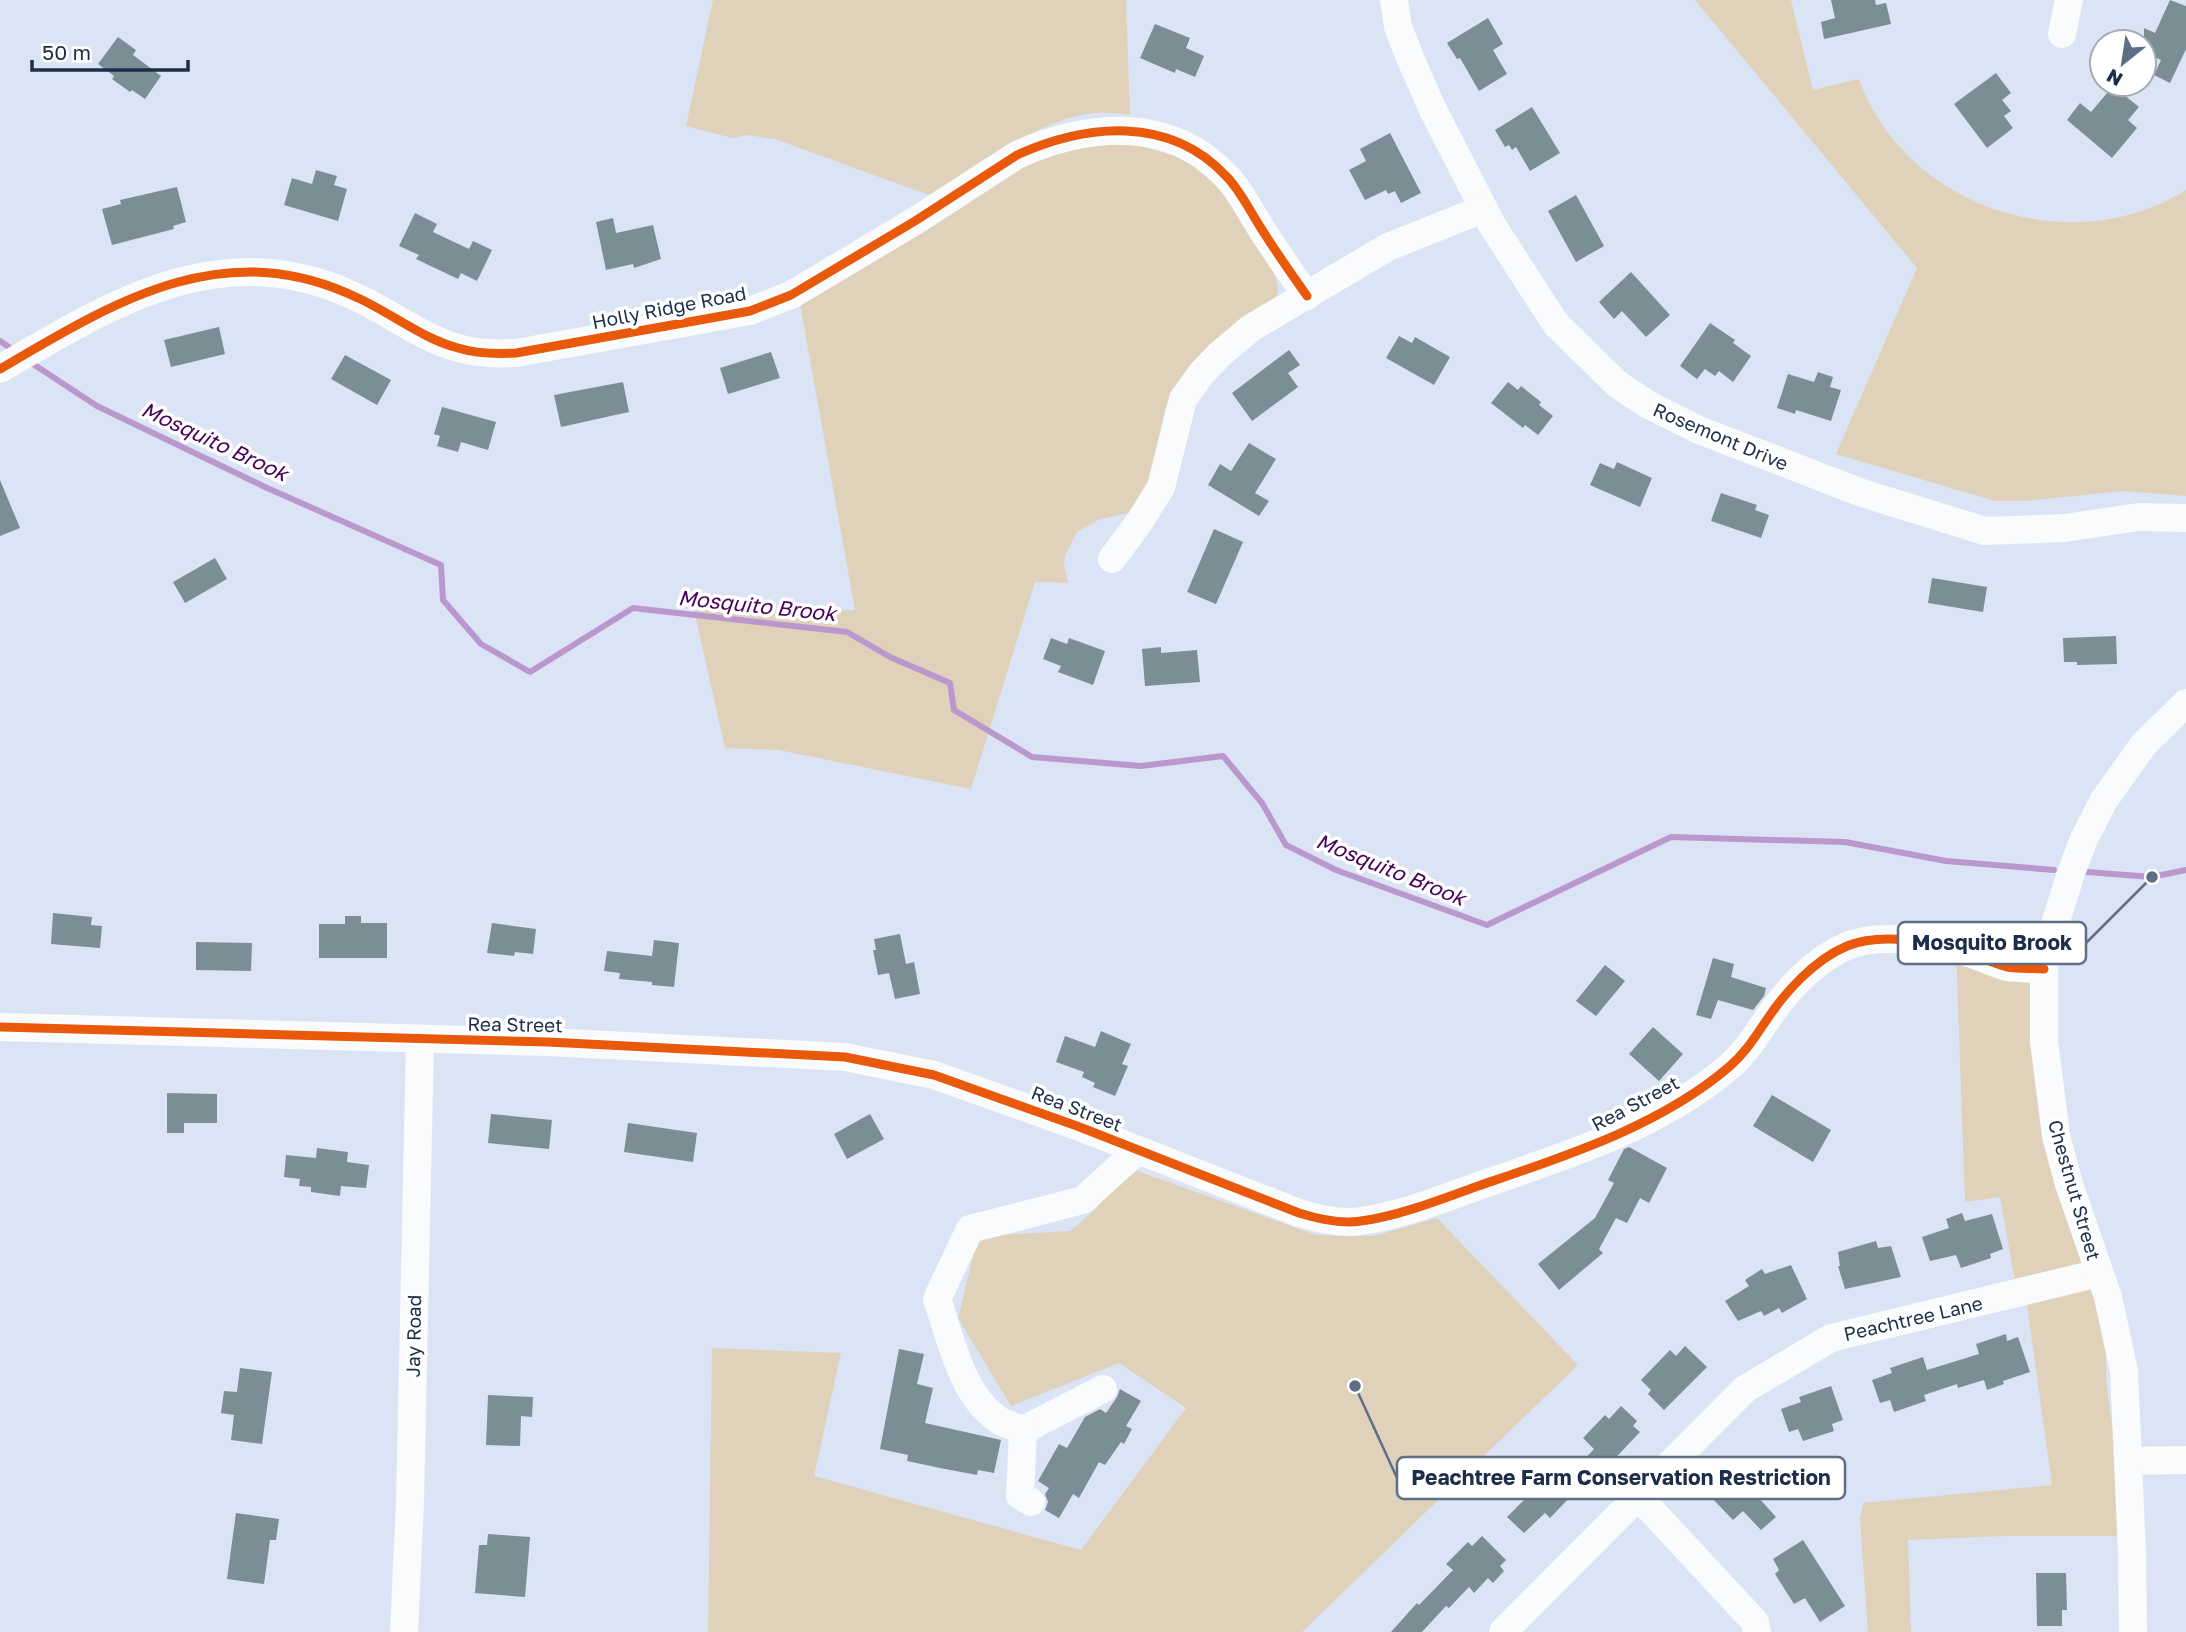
<svg xmlns="http://www.w3.org/2000/svg" width="2186" height="1632" viewBox="0 0 2186 1632" font-family="'Golos Text',sans-serif">
  <style>
    .green { fill: #e0d1bb }
    .lines { fill: none; stroke-linecap: round; stroke-linejoin: round }
    .stream { stroke: #ba98cd; stroke-width: 6 }
    .building { fill: #7c8e95 }
    .minor { stroke: #f9fbfd; stroke-width: 28 }
    .cycleway-casing { stroke: #fff; stroke-width: 13 }
    .cycleway { stroke: #e8590c; stroke-width: 9 }
    .labels { text-anchor: middle; dominant-baseline: central; stroke-width: 7; stroke-linejoin: round; paint-order: stroke }
    .street-label { font-size: 19px; fill: #1c2e49; stroke: #fff }
    .water-label { font-size: 21px; font-style: italic; fill: #48005a; stroke: #fff }
    .leader { fill: none; stroke: #5e6e85; stroke-width: 2.5 }
    .callout-dot { fill: #5e6e85; stroke: #fff; stroke-width: 2.5 }
    .callout { fill: #fff; stroke: #5e6e85; stroke-width: 2.5 }
    .callout-label { font-size: 21px; text-anchor: middle; font-weight: bold; fill: #1c2e49 }
  </style>
  <rect width="100%" height="100%" fill="#dae4f4"/>
  <!-- green -->
  <g class="green">
    <path d="M 713,0 L 1126,0 L 1130,115 C 1060,99 989,160 933,195 L 923,193 L 775,139 L 747,135 L 732,138 L 686,126 Z"/>
    <path d="M 1695,0 L 1791,0 L 1813,90 L 1859,79 C 1905,208 2072,262 2186,190 L 2186,496 L 2123,491 L 2025,501 L 1995,501 L 1836,454 L 1917,268 Z"/>
    <path d="M 1136,144 L 1187,160 L 1222,191 L 1272,268 L 1278,287 L 1277,296 L 1267,308 L 1179,384 L 1165,409 L 1148,491 L 1129,513 L 1100,519 L 1077,532 L 1065,555 L 1064,565 L 1068,583 L 1035,582 L 971,789 L 779,750 L 725,748 L 694,610 L 855,610 L 800,304 L 1025,164 C 1060,148 1097,145 1136,144 Z"/>
    <path d="M 1956,949 L 2044,969 L 2044,1041 L 2099,1273 L 2017,1293 L 2000,1197 L 1965,1202 Z"/>
    <path d="M 1121,1165 L 1316,1235 L 1374,1236 L 1437,1218 L 1578,1365 L 1302,1632 L 708,1632 L 712,1348 L 841,1353 L 814,1476 L 1081,1550 L 1186,1408 L 1119,1363 L 1011,1406 L 958,1318 L 978,1236 L 1070,1231 L 1097,1208 Z"/>
    <path d="M 2096,1280 L 2106,1341 L 2106,1380 L 2119,1476 L 2121,1536 L 2004,1536 L 1908,1540 L 1911,1632 L 1868,1632 L 1860,1520 L 1863,1503 L 2052,1485 L 2026,1298 Z"/>
  </g>
  <g class="lines">
    <!-- stream -->
    <g class="stream">
      <path d="M 0,341 L 16,352"/>
      <path d="M 30,362 L 97,406 L 265,487 L 441,565 L 443,600 L 481,644 L 530,672 L 633,608 L 847,632 L 890,657 L 950,683 L 954,710 L 1032,757 L 1141,766 L 1223,756 L 1262,803 L 1286,845 L 1336,870 L 1487,925 L 1671,837 L 1845,842 L 1946,861 L 2054,870"/>
      <path d="M 2087,872 L 2152,877 L 2186,870"/>
    </g>
  </g>
  <!-- building -->
  <g class="building">
    <path d="M 1831,0 L 1875,0 L 1876,5 L 1886,3 L 1891,24 L 1824,39 L 1821,22 L 1835,18 Z"/>
    <path d="M 2170,0 L 2186,6 L 2186,49 L 2170,83 L 2154,75 L 2161,60 L 2144,53 L 2144,28 L 2155,33 Z"/>
    <path d="M 1488,18 L 1503,44 L 1493,50 L 1507,74 L 1479,91 L 1460,58 L 1457,59 L 1447,43 Z"/>
    <path d="M 1155,24 L 1190,38 L 1186,48 L 1204,56 L 1195,77 L 1176,69 L 1175,73 L 1140,58 Z"/>
    <path d="M 118,37 L 136,50 L 133,55 L 161,76 L 145,99 L 132,90 L 130,92 L 112,79 L 114,76 L 98,64 Z"/>
    <path d="M 1996,73 L 2011,93 L 2002,100 L 2011,111 L 2004,116 L 2013,128 L 1987,148 L 1954,104 Z"/>
    <path d="M 2113,86 L 2139,107 L 2128,120 L 2137,128 L 2112,158 L 2067,120 L 2080,103 L 2091,112 Z"/>
    <path d="M 1532,107 L 1560,153 L 1530,171 L 1516,147 L 1512,150 L 1509,145 L 1505,147 L 1495,130 Z"/>
    <path d="M 1390,133 L 1421,193 L 1401,203 L 1395,191 L 1388,194 L 1386,190 L 1365,200 L 1349,170 L 1366,161 L 1360,149 Z"/>
    <path d="M 316,170 L 337,176 L 334,185 L 347,189 L 338,221 L 284,205 L 292,178 L 312,184 Z"/>
    <path d="M 177,187 L 186,222 L 173,226 L 174,229 L 112,245 L 102,209 L 121,204 L 120,200 Z"/>
    <path d="M 1576,195 L 1604,246 L 1576,262 L 1548,211 Z"/>
    <path d="M 415,213 L 437,224 L 433,232 L 469,249 L 473,241 L 492,250 L 477,281 L 461,273 L 458,279 L 416,259 L 419,255 L 399,246 Z"/>
    <path d="M 613,218 L 616,233 L 653,225 L 661,259 L 634,268 L 633,264 L 606,270 L 596,222 Z"/>
    <path d="M 1631,272 L 1670,315 L 1646,337 L 1622,311 L 1614,319 L 1599,302 Z"/>
    <path d="M 1710,323 L 1735,340 L 1733,343 L 1751,356 L 1733,382 L 1719,371 L 1715,376 L 1705,369 L 1697,379 L 1680,366 Z"/>
    <path d="M 219,327 L 225,354 L 171,367 L 164,340 Z"/>
    <path d="M 1399,336 L 1412,343 L 1415,337 L 1450,357 L 1434,385 L 1386,358 Z"/>
    <path d="M 1289,350 L 1300,365 L 1288,373 L 1298,387 L 1252,421 L 1232,393 Z"/>
    <path d="M 771,352 L 780,378 L 728,394 L 720,368 Z"/>
    <path d="M 345,355 L 391,380 L 377,405 L 331,379 Z"/>
    <path d="M 1818,372 L 1833,377 L 1830,387 L 1841,390 L 1831,421 L 1796,410 L 1795,414 L 1777,408 L 1788,374 L 1814,382 Z"/>
    <path d="M 623,382 L 629,412 L 561,427 L 554,395 Z"/>
    <path d="M 1508,382 L 1518,390 L 1521,386 L 1541,402 L 1539,405 L 1553,416 L 1538,435 L 1525,425 L 1523,428 L 1491,403 Z"/>
    <path d="M 442,407 L 496,422 L 488,450 L 461,442 L 458,452 L 437,446 L 440,436 L 434,434 Z"/>
    <path d="M 1249,443 L 1276,459 L 1255,493 L 1269,501 L 1259,516 L 1208,485 L 1220,464 L 1231,471 Z"/>
    <path d="M 1617,462 L 1652,478 L 1640,507 L 1590,485 L 1600,463 L 1614,469 Z"/>
    <path d="M 0,480 L 20,528 L 0,536 Z"/>
    <path d="M 1721,493 L 1757,505 L 1755,510 L 1769,515 L 1761,538 L 1711,521 Z"/>
    <path d="M 1214,529 L 1243,542 L 1216,604 L 1187,592 Z"/>
    <path d="M 215,558 L 227,579 L 185,603 L 173,582 Z"/>
    <path d="M 1932,578 L 1987,587 L 1983,612 L 1928,603 Z"/>
    <path d="M 2116,636 L 2117,664 L 2077,665 L 2077,662 L 2064,662 L 2063,638 Z"/>
    <path d="M 1051,638 L 1067,644 L 1069,638 L 1105,651 L 1093,685 L 1058,672 L 1061,666 L 1043,659 Z"/>
    <path d="M 1161,647 L 1161,653 L 1197,650 L 1200,682 L 1145,686 L 1142,649 Z"/>
    <path d="M 53,913 L 92,917 L 91,925 L 102,926 L 100,948 L 51,944 Z"/>
    <path d="M 345,916 L 361,916 L 361,923 L 387,923 L 387,958 L 319,958 L 319,924 L 345,924 Z"/>
    <path d="M 492,923 L 536,929 L 533,954 L 515,952 L 514,956 L 487,953 Z"/>
    <path d="M 900,934 L 906,964 L 914,962 L 920,994 L 895,999 L 889,973 L 878,975 L 873,950 L 876,950 L 874,939 Z"/>
    <path d="M 654,940 L 679,943 L 674,987 L 652,985 L 652,982 L 619,979 L 620,973 L 604,971 L 607,951 L 652,956 Z"/>
    <path d="M 196,942 L 252,943 L 251,971 L 196,970 Z"/>
    <path d="M 1713,958 L 1734,964 L 1731,977 L 1766,988 L 1764,996 L 1753,1010 L 1718,1000 L 1711,1019 L 1696,1015 Z"/>
    <path d="M 1605,965 L 1625,981 L 1596,1016 L 1576,1001 Z"/>
    <path d="M 1653,1027 L 1683,1054 L 1659,1081 L 1629,1054 Z"/>
    <path d="M 1101,1031 L 1131,1044 L 1122,1064 L 1128,1066 L 1115,1096 L 1093,1087 L 1095,1083 L 1082,1077 L 1084,1072 L 1056,1062 L 1065,1036 L 1095,1047 Z"/>
    <path d="M 167,1093 L 217,1094 L 217,1123 L 184,1123 L 184,1133 L 167,1133 Z"/>
    <path d="M 1772,1095 L 1831,1130 L 1813,1162 L 1753,1126 Z"/>
    <path d="M 491,1114 L 552,1120 L 549,1149 L 488,1143 Z"/>
    <path d="M 870,1114 L 884,1139 L 847,1159 L 834,1134 Z"/>
    <path d="M 628,1123 L 697,1133 L 693,1162 L 624,1152 Z"/>
    <path d="M 1629,1147 L 1667,1168 L 1649,1203 L 1640,1198 L 1627,1223 L 1616,1218 L 1599,1249 L 1603,1253 L 1559,1290 L 1538,1264 L 1595,1218 L 1614,1183 L 1608,1180 L 1624,1149 Z"/>
    <path d="M 317,1148 L 348,1152 L 347,1162 L 369,1165 L 366,1188 L 341,1186 L 340,1196 L 311,1192 L 311,1187 L 299,1186 L 300,1179 L 284,1177 L 286,1155 L 316,1158 Z"/>
    <path d="M 1962,1213 L 1965,1221 L 1992,1214 L 2003,1249 L 1990,1254 L 1991,1258 L 1961,1268 L 1956,1255 L 1930,1261 L 1922,1237 L 1949,1228 L 1946,1219 Z"/>
    <path d="M 1876,1241 L 1878,1248 L 1891,1246 L 1901,1277 L 1845,1289 L 1838,1266 L 1840,1266 L 1838,1252 Z"/>
    <path d="M 1791,1265 L 1807,1299 L 1782,1313 L 1779,1308 L 1764,1316 L 1761,1311 L 1738,1321 L 1725,1301 L 1749,1286 L 1745,1280 L 1762,1269 L 1765,1274 Z"/>
    <path d="M 2006,1334 L 2007,1341 L 2018,1337 L 2030,1372 L 2003,1381 L 2004,1384 L 1987,1390 L 1984,1380 L 1958,1388 L 1957,1384 L 1924,1395 L 1926,1401 L 1894,1412 L 1890,1400 L 1880,1403 L 1872,1380 L 1892,1373 L 1890,1368 L 1923,1357 L 1927,1370 L 1979,1354 L 1976,1344 Z"/>
    <path d="M 1685,1346 L 1707,1367 L 1664,1410 L 1648,1394 L 1651,1390 L 1641,1380 L 1670,1350 L 1676,1356 Z"/>
    <path d="M 899,1349 L 924,1354 L 917,1384 L 933,1388 L 925,1423 L 1001,1440 L 994,1473 L 978,1470 L 977,1475 L 940,1468 L 907,1461 L 908,1455 L 880,1449 Z"/>
    <path d="M 240,1368 L 272,1372 L 262,1444 L 231,1440 L 234,1415 L 221,1413 L 224,1391 L 237,1392 Z"/>
    <path d="M 1831,1386 L 1843,1420 L 1832,1424 L 1834,1431 L 1803,1441 L 1798,1429 L 1789,1432 L 1781,1409 L 1801,1402 L 1799,1397 Z"/>
    <path d="M 1120,1389 L 1141,1401 L 1126,1426 L 1132,1429 L 1124,1444 L 1121,1442 L 1105,1465 L 1099,1462 L 1079,1498 L 1073,1494 L 1059,1518 L 1045,1510 L 1048,1502 L 1045,1494 L 1049,1488 L 1038,1481 L 1059,1444 L 1067,1448 L 1085,1417 L 1100,1409 L 1106,1413 L 1117,1397 Z"/>
    <path d="M 488,1395 L 533,1397 L 532,1417 L 521,1416 L 520,1446 L 486,1445 Z"/>
    <path d="M 1621,1406 L 1637,1421 L 1633,1426 L 1640,1432 L 1604,1470 L 1600,1466 L 1550,1518 L 1545,1513 L 1524,1533 L 1507,1517 L 1528,1496 L 1522,1489 L 1544,1467 L 1548,1471 L 1558,1462 L 1571,1474 L 1594,1449 L 1583,1438 L 1605,1415 L 1609,1419 Z"/>
    <path d="M 1732,1458 L 1763,1492 L 1758,1497 L 1776,1517 L 1761,1530 L 1743,1511 L 1733,1520 L 1710,1496 L 1713,1493 L 1705,1484 Z"/>
    <path d="M 236,1513 L 279,1519 L 276,1540 L 270,1540 L 264,1584 L 227,1579 Z"/>
    <path d="M 488,1534 L 530,1537 L 525,1597 L 475,1593 L 479,1545 L 487,1545 Z"/>
    <path d="M 1482,1536 L 1506,1560 L 1500,1566 L 1504,1571 L 1493,1583 L 1488,1578 L 1474,1593 L 1469,1587 L 1449,1608 L 1446,1606 L 1422,1632 L 1391,1632 L 1417,1603 L 1419,1605 L 1453,1570 L 1446,1564 L 1468,1542 L 1472,1546 Z"/>
    <path d="M 1803,1540 L 1845,1606 L 1820,1622 L 1805,1598 L 1794,1604 L 1775,1574 L 1779,1570 L 1773,1559 Z"/>
    <path d="M 2036,1573 L 2066,1573 L 2067,1610 L 2062,1610 L 2062,1626 L 2037,1626 Z"/>
  </g>
  <g class="lines">
    <!-- minor -->
    <g class="minor">
      <path d="M 1394,0 L 1398,27 L 1411,60 L 1432,108 L 1492,225 L 1556,324 L 1617,384 L 1647,404 L 1699,430 L 1862,493 L 1985,531 L 2065,528 L 2139,517 L 2186,518"/>
      <path d="M 2062,34 L 2069,0"/>
      <path d="M 0,369 C 114,302 224,233 358,298 C 391,313 423,339 458,348 C 477,354 497,354 516,353 L 750,311 L 791,295 L 915,221 L 1017,155 C 1086,124 1169,115 1226,176 C 1239,189 1249,209 1259,225 C 1274,249 1290,272 1307,296"/>
      <path d="M 1112,559 L 1140,521 L 1161,487 L 1183,399 L 1201,374 L 1219,355 L 1251,328 L 1388,247 L 1483,209"/>
      <path d="M 0,1027 L 548,1042 L 845,1057 L 934,1075 L 1077,1126 L 1299,1213 C 1318,1219 1341,1224 1361,1221 C 1399,1216 1442,1199 1478,1186 C 1563,1157 1661,1126 1730,1066 C 1746,1052 1754,1038 1766,1021 C 1785,992 1814,960 1847,946 C 1884,931 1935,943 1972,954 C 1983,958 1995,964 2007,967 C 2018,969 2032,968 2044,969"/>
      <path d="M 1103,1389 L 1023,1430 C 1015,1427 1004,1424 997,1419 C 961,1393 951,1339 937,1299 L 970,1229 L 1083,1200 L 1138,1150"/>
      <path d="M 1023,1430 L 1020,1495 L 1031,1502"/>
      <path d="M 2129,1461 L 2186,1460"/>
      <path d="M 1638,1496 L 1755,1622 L 1757,1632"/>
      <path d="M 404,1632 L 410,1502 L 420,1040"/>
      <path d="M 1503,1632 L 1745,1389 L 1831,1338 L 2099,1273"/>
      <path d="M 2133,1632 L 2132,1553 L 2124,1371 L 2108,1297 L 2069,1184 L 2056,1136 L 2044,1041 L 2044,969 L 2047,950 L 2071,873 L 2084,839 L 2104,800 L 2144,744 L 2186,703"/>
    </g>
    <!-- cycleway casing -->
    <g class="cycleway-casing">
      <g id="cycleway">
        <path d="M 0,369 C 114,302 224,233 358,298 C 391,313 423,339 458,348 C 477,354 497,354 516,353 L 750,311 L 791,295 L 915,221 L 1017,155 C 1086,124 1169,115 1226,176 C 1239,189 1249,209 1259,225 C 1274,249 1290,272 1307,296"/>
        <path d="M 0,1027 L 548,1042 L 845,1057 L 934,1075 L 1077,1126 L 1299,1213 C 1318,1219 1341,1224 1361,1221 C 1399,1216 1442,1199 1478,1186 C 1563,1157 1661,1126 1730,1066 C 1746,1052 1754,1038 1766,1021 C 1785,992 1814,960 1847,946 C 1884,931 1935,943 1972,954 C 1983,958 1995,964 2007,967 C 2018,969 2032,968 2044,969"/>
      </g>
    </g>
    <!-- cycleway -->
    <use href="#cycleway" class="cycleway"/>
  </g>
  <g class="labels">
    <!-- street labels -->
    <g class="street-label">
      <text transform="translate(669 307) rotate(-11)">Holly Ridge Road</text>
      <text transform="translate(1721 436) rotate(23)">Rosemont Drive</text>
      <text transform="translate(515 1024) rotate(1)">Rea Street</text>
      <text transform="translate(1635 1103) rotate(-28)">Rea Street</text>
      <text transform="translate(1077 1108) rotate(21)">Rea Street</text>
      <text transform="translate(2075 1190) rotate(74)">Chestnut Street</text>
      <text transform="translate(1913 1318) rotate(-13)">Peachtree Lane</text>
      <text transform="translate(413 1336) rotate(-89)">Jay Road</text>
    </g>
    <!-- water labels -->
    <g class="water-label">
      <text transform="translate(215 441) rotate(25)">Mosquito Brook</text>
      <text transform="translate(757 605) rotate(6)">Mosquito Brook</text>
      <text transform="translate(1391 869) rotate(22)">Mosquito Brook</text>
    </g>
  </g>
  <!-- callouts -->
  <path class="leader" d="M2152 877L2086 943M1355 1386L1397 1478"/>
  <g class="callout-dot">
    <circle cx="2152" cy="877" r="7"/>
    <circle cx="1355" cy="1386" r="7"/>
  </g>
  <g class="callout">
    <rect x="1898" y="922" width="188" height="42" rx="7"/>
    <rect x="1397" y="1457" width="448" height="42" rx="7"/>
  </g>
  <g class="callout-label">
    <text x="1992" y="950">Mosquito Brook</text>
    <text x="1621" y="1485">Peachtree Farm Conservation Restriction</text>
  </g>
  <!-- north arrow -->
  <g transform="translate(2123 63) rotate(210)"><circle r="33" fill="#ffffff" stroke="#a4abb6" stroke-width="2"/>
  <path d="M0-5L12 26L0 18L-12 26Z" fill="#5e6e85"/>
  <text y="-10" font-size="19" font-weight="bold" text-anchor="middle" fill="#1c2e49">N</text>
  </g>
  <!-- scale -->
  <path d="M32 60v10h156v-10" fill="none" stroke="#1c2e49" stroke-width="3.5"/>
  <text x="42" y="60" font-size="21" fill="#1c2e49" stroke="#ffffff" stroke-width="5" paint-order="stroke">50 m</text>
</svg>
